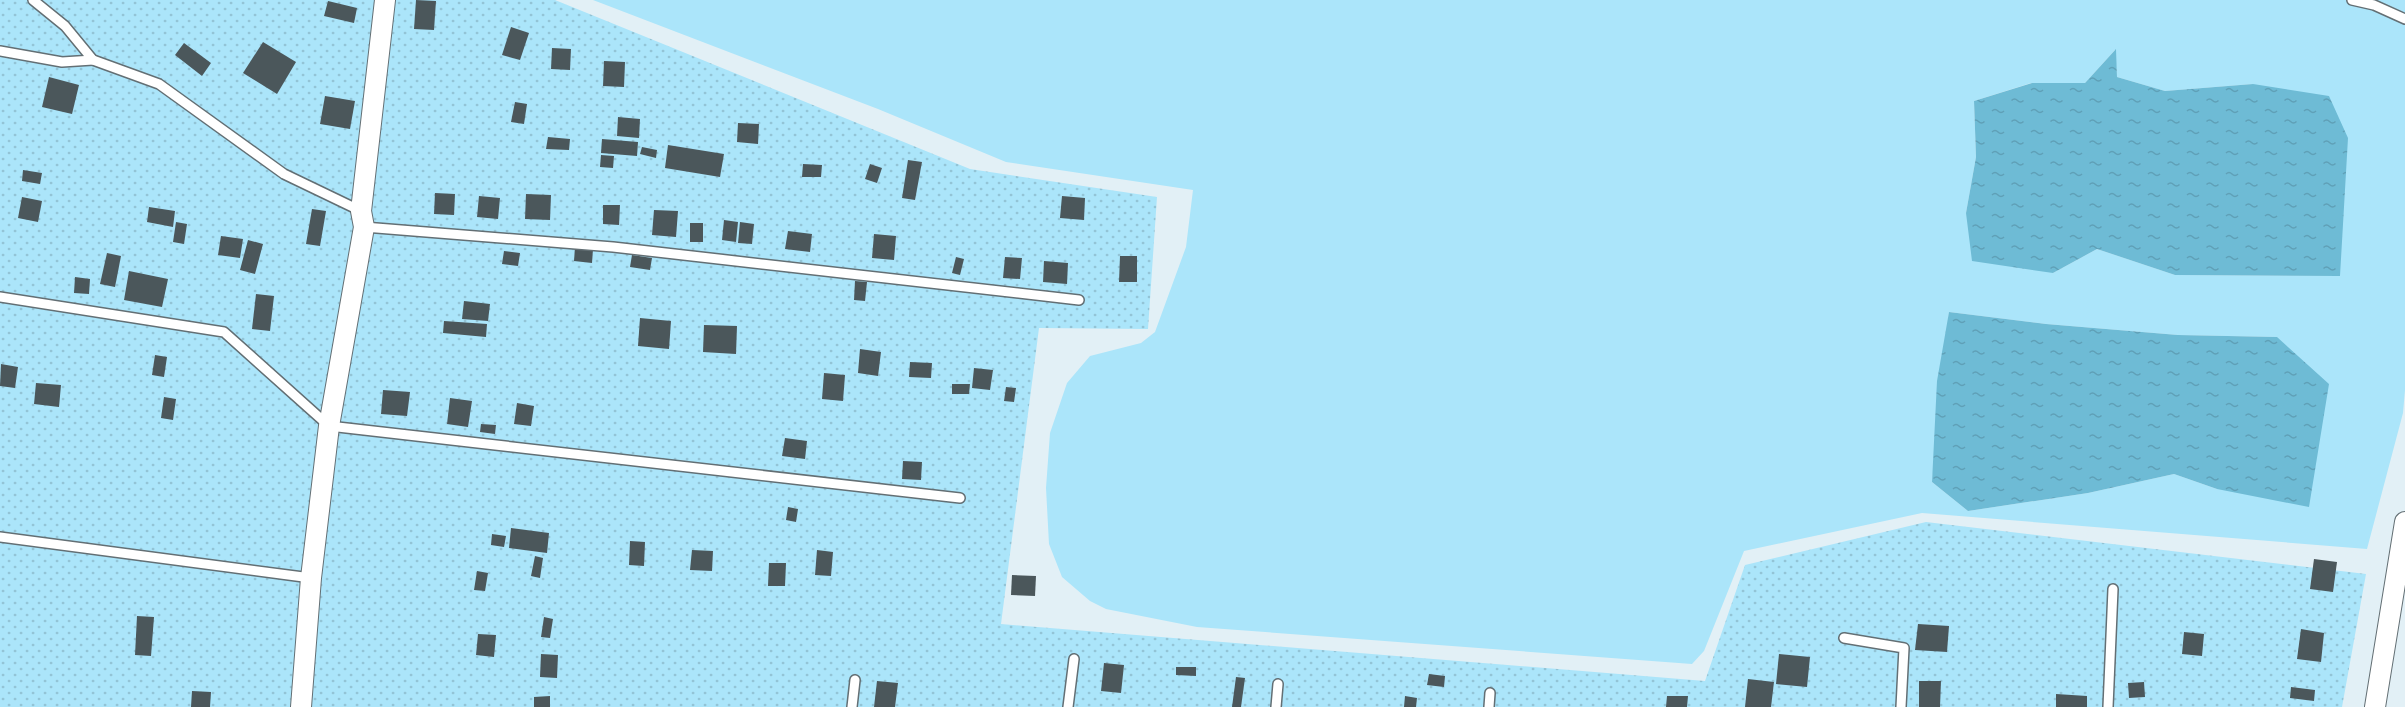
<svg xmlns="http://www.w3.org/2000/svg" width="2405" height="707" viewBox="0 0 2405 707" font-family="Mulish,sans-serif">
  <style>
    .green { fill: #abe5fa; fill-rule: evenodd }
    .garden { fill: url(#garden-dots) }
    .water { fill: url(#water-ripples) }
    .building { fill: #4b575b }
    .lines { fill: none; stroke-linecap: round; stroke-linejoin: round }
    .lane-casing { stroke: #636f74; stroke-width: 12 }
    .street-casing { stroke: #636f74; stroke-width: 22 }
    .lane { stroke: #fff; stroke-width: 9 }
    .street { stroke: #fff; stroke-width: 20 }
  </style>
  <defs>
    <pattern id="garden-dots" width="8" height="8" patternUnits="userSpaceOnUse" patternTransform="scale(1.5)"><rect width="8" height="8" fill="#abe5fa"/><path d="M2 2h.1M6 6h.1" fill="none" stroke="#93c4d6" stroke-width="1.8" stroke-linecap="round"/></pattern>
    <pattern id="water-ripples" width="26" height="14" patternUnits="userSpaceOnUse" patternTransform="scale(1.5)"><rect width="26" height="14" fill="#6ebbd5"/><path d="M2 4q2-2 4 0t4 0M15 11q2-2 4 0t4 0" fill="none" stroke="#5fa0b7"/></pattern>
  </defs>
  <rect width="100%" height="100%" fill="#e2f0f6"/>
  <!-- green -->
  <path class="green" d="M 593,0 L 2405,0 L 2405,390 L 2403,413 L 2367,549 L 1922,513 L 1744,551 L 1704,651 L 1692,664 L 1197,627 L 1106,609 L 1090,601 L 1062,577 L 1049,544 L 1046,488 L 1050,433 L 1067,383 L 1090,356 L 1141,343 L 1155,332 L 1186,247 L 1193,190 L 1006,162 L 878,109 ZM 2115,50 L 2117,77 L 2165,91 L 2253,84 L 2340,276 L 2175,275 L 2097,249 L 2053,273 L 1966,213 L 1976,157 L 1974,101 L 2031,83 L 2085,83 ZM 1949,312 L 2046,324 L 2178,335 L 2277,337 L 2217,489 L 2174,474 L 2088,493 L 1968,511 L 1932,482 Z"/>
  <!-- garden -->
  <path class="garden" d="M 0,0 L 555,0 L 970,169 L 1157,197 L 1148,329 L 1039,328 L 1001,624 L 1705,681 L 1745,565 L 1926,522 L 2366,574 L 2342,707 L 0,707 Z"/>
  <!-- water -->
  <g class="water">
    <path d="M 2116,49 L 2117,77 L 2165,91 L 2253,84 L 2329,96 L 2348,138 L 2340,276 L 2175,275 L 2097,249 L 2053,273 L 1972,261 L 1966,213 L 1976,157 L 1974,101 L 2032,83 L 2085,83 Z"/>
    <path d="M 1949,312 L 2046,324 L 2178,335 L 2277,337 L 2329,384 L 2309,507 L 2217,489 L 2174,474 L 2088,493 L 1968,511 L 1932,482 L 1937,381 Z"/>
  </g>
  <!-- building -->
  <g class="building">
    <path d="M 416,0 L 436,1 L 434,30 L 414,29 Z"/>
    <path d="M 328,1 L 357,8 L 354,23 L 324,16 Z"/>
    <path d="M 511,27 L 529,33 L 520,60 L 502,55 Z"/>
    <path d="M 263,42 L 296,62 L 277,94 L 243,73 Z"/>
    <path d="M 184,43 L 211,63 L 202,76 L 175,55 Z"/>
    <path d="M 552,48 L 571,49 L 570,70 L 551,69 Z"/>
    <path d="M 604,61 L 625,62 L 624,87 L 603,86 Z"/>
    <path d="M 49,77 L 79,85 L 72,114 L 42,107 Z"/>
    <path d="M 325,96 L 355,101 L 350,129 L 320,124 Z"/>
    <path d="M 515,102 L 527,104 L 524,124 L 511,122 Z"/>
    <path d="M 618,117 L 640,119 L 639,138 L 617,136 Z"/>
    <path d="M 738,123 L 759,124 L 758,144 L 737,142 Z"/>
    <path d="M 548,137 L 570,139 L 569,150 L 546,149 Z"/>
    <path d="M 602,139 L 638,142 L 637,156 L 601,153 Z"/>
    <path d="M 668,145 L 724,154 L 720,177 L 665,168 Z"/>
    <path d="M 642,147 L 657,150 L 656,158 L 640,154 Z"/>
    <path d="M 601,155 L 614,156 L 613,168 L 600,167 Z"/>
    <path d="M 908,160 L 922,162 L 915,200 L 902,198 Z"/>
    <path d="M 803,164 L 822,165 L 821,177 L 802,177 Z"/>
    <path d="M 870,164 L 882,168 L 877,183 L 865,179 Z"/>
    <path d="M 23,170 L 42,173 L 40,184 L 22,181 Z"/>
    <path d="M 435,193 L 455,194 L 454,215 L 434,214 Z"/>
    <path d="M 526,194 L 551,195 L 550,220 L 525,219 Z"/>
    <path d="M 479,196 L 500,198 L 498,219 L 477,217 Z"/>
    <path d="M 1062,196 L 1085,198 L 1084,220 L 1060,218 Z"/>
    <path d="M 22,197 L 42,201 L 38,222 L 18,218 Z"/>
    <path d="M 603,205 L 620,205 L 619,225 L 603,224 Z"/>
    <path d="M 149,207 L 175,211 L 173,227 L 147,222 Z"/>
    <path d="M 312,209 L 326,211 L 320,246 L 306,244 Z"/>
    <path d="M 654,210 L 678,211 L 676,237 L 652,235 Z"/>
    <path d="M 724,220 L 738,222 L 736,242 L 722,240 Z"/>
    <path d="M 176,222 L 187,224 L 184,244 L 173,242 Z"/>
    <path d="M 740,222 L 754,224 L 752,244 L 738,243 Z"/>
    <rect x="690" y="223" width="13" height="19"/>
    <path d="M 788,231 L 812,234 L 810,252 L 785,249 Z"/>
    <path d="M 874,234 L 896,236 L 894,260 L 872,258 Z"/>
    <path d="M 221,236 L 243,239 L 240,258 L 218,255 Z"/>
    <path d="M 248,240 L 263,244 L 255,274 L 240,270 Z"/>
    <path d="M 575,247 L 593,249 L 592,263 L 574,261 Z"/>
    <path d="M 504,251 L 520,253 L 518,266 L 502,264 Z"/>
    <path d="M 107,253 L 121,256 L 115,287 L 100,284 Z"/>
    <path d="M 632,255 L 652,258 L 650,270 L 630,267 Z"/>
    <path d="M 1120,256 L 1137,256 L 1137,282 L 1119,282 Z"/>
    <path d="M 956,257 L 964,259 L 960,275 L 952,273 Z"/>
    <path d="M 1005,257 L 1022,258 L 1020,279 L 1003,278 Z"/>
    <path d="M 1044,261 L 1068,263 L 1067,284 L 1043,282 Z"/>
    <path d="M 129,271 L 168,279 L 162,307 L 124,300 Z"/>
    <path d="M 75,277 L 90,279 L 89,294 L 74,293 Z"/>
    <path d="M 855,281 L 867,282 L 865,301 L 854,300 Z"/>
    <path d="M 256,294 L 274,296 L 270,331 L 252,329 Z"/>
    <path d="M 464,301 L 490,304 L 488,321 L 462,319 Z"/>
    <path d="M 640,318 L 671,321 L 669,349 L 638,346 Z"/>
    <path d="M 444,321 L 487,324 L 486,337 L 443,333 Z"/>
    <path d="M 704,325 L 737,326 L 736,354 L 703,352 Z"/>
    <path d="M 860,349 L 881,352 L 878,376 L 858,373 Z"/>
    <path d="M 155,355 L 167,357 L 164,377 L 152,375 Z"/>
    <path d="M 910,362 L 932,363 L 931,378 L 909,377 Z"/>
    <path d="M 1,364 L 18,367 L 15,388 L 0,386 Z"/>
    <path d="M 974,368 L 993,370 L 990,390 L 972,388 Z"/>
    <path d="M 824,373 L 845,375 L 843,401 L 822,399 Z"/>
    <path d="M 36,383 L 61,385 L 59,407 L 34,404 Z"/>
    <path d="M 952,384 L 970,384 L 969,394 L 952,394 Z"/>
    <path d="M 1006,387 L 1016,388 L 1014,402 L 1004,401 Z"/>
    <path d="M 383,390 L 410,392 L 407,416 L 381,414 Z"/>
    <path d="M 164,397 L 176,399 L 173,420 L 161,418 Z"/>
    <path d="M 450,398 L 472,401 L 468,427 L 447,424 Z"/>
    <path d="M 517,403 L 534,406 L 531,426 L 514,424 Z"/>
    <path d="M 481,424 L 496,425 L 495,434 L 480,432 Z"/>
    <path d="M 785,438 L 807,441 L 805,459 L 782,456 Z"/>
    <path d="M 903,461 L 922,462 L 921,480 L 902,479 Z"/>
    <path d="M 788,507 L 798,509 L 796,522 L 786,520 Z"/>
    <path d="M 511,528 L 549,533 L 547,553 L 509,548 Z"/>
    <path d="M 492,534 L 506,536 L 504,547 L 491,545 Z"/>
    <path d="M 630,541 L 645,542 L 644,566 L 629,565 Z"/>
    <path d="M 692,550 L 713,551 L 712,571 L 690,570 Z"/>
    <path d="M 817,550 L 833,552 L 831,576 L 815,575 Z"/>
    <path d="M 535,556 L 543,558 L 540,578 L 531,576 Z"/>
    <path d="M 2314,559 L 2337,562 L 2333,592 L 2310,589 Z"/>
    <path d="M 769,563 L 786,563 L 785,586 L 768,586 Z"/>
    <path d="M 477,571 L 488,573 L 485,591 L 474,590 Z"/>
    <path d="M 1012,575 L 1036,576 L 1035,596 L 1011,595 Z"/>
    <path d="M 137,616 L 154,617 L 151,656 L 135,655 Z"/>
    <path d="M 544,617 L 553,619 L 550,638 L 541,637 Z"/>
    <path d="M 1918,624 L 1949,626 L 1947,652 L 1915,650 Z"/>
    <path d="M 2301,629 L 2324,633 L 2321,662 L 2297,659 Z"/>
    <path d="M 2184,632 L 2204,634 L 2202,656 L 2182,654 Z"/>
    <path d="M 478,634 L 496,635 L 494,657 L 476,655 Z"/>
    <path d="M 541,654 L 558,655 L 557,678 L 540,677 Z"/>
    <path d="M 1779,654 L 1810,657 L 1807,687 L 1776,684 Z"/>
    <path d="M 1104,663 L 1124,665 L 1121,693 L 1101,691 Z"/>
    <path d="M 1176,667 L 1196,667 L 1196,676 L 1176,675 Z"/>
    <path d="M 1429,674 L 1445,676 L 1444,687 L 1427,685 Z"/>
    <path d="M 1236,677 L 1245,678 L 1241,707 L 1232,707 Z"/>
    <path d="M 1748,679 L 1774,682 L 1771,707 L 1745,707 Z"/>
    <path d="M 877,681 L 898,683 L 895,707 L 874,707 Z"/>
    <path d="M 1919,681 L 1941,681 L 1940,707 L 1919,707 Z"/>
    <path d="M 2144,682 L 2145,697 L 2129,698 L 2128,683 Z"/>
    <path d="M 2291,687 L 2315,690 L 2314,701 L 2290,698 Z"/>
    <path d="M 192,691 L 211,692 L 210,707 L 191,707 Z"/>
    <path d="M 2056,694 L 2087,696 L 2087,707 L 2056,707 Z"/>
    <path d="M 550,696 L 550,707 L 534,707 L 534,697 Z"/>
    <path d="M 1405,696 L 1417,698 L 1416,707 L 1404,707 Z"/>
    <path d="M 1667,696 L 1688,696 L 1687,707 L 1666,707 Z"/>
  </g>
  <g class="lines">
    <!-- lane casing -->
    <g class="lane-casing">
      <g id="lane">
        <path d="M 33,0 L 65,26 L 93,60 L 159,84 L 284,174 L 361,211"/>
        <path d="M 2352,0 L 2374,5 L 2405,19"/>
        <path d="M 0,51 L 62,62 L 93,60"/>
        <path d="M 364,227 L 613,247 L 1079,300"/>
        <path d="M 0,297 L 224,332 L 329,426 L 960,498"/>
        <path d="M 0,537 L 311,578"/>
        <path d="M 1844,638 L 1904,648 L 1901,707"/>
        <path d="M 852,707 L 855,680"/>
        <path d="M 1068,707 L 1074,659"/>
        <path d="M 1276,707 L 1278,684"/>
        <path d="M 1489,707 L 1490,693"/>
        <path d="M 2108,707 L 2113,589"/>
      </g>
    </g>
    <!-- street casing -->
    <g class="street-casing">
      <g id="street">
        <path d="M 301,707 L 311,578 L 329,426 L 364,227 L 361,211 L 385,0"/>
        <path d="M 2375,707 L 2405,522"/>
      </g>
    </g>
    <!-- lane -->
    <use href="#lane" class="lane"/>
    <!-- street -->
    <use href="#street" class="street"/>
  </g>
</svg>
